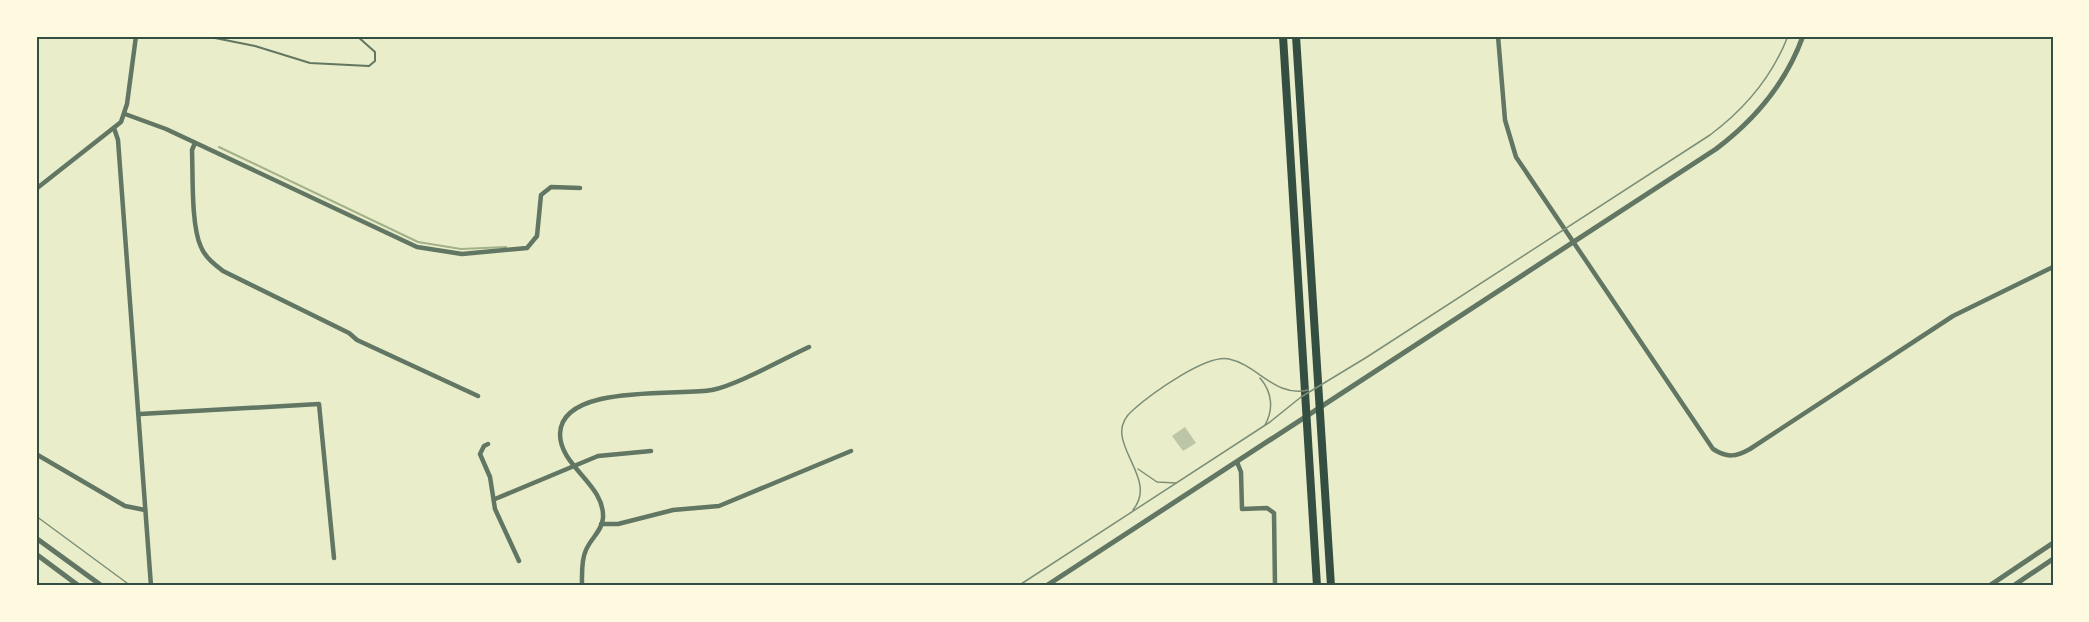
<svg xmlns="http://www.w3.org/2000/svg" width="2089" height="622" viewBox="0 0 2089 622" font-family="Cabin,sans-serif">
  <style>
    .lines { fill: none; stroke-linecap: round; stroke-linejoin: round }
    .stream { stroke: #a3b18a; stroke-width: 2 }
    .building { fill: #bcc5a7 }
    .service { stroke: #617663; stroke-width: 2 }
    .minor { stroke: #617663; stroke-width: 4.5 }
    .tertiary { stroke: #617663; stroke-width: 5 }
    .motorway { stroke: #344e41; stroke-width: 8 }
    .tram { stroke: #7c8e77; stroke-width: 1.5 }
    .neatline { fill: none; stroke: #344e41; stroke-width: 2 }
  </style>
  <rect width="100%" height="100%" fill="#e9edc9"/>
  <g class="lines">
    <!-- stream -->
    <path class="stream" d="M 219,147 L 418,242 L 461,249 L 506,247"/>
  </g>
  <!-- building -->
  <path class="building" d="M 1185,427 L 1196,443 L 1183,451 L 1172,436 Z"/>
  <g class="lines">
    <!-- service -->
    <path class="service" d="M 205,36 L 255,46 L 310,63 L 369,66 L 375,61 L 375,52 L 357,36"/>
    <!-- minor -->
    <g class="minor">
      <path d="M 1498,36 L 1505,120 L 1516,157 L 1713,449 C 1727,458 1736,457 1750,449 L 1953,316 L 2053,267"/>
      <path d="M 125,114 L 166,129 L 417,247 L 462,254 L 527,248 L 537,236 L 541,195 L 551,187 L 580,188"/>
      <path d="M 114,128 L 118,140 L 151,586"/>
      <path d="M 195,143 L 192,150 C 193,175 191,226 201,247 C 205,257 214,264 223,271 L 349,333 L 357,340 L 478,396"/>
      <path d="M 36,189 L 121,122 L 127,104 L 136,36"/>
      <path d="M 140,414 L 319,404 L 334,558"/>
      <path d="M 488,444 L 484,446 L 480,454 L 490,477 L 495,509 L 519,561"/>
      <path d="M 36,454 L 125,506 L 145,510"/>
      <path d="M 1237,462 L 1241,472 L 1242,509 L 1267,508 L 1274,513 L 1275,586"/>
      <path d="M 495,499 L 598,456 L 651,451"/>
      <path d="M 601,524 L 618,524 L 673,510 L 719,506 L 851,451"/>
      <path d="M 582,586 C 582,575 581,560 586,550 C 591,538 602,531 603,518 C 605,484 560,467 560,434 C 561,383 680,396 712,390 C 737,385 783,359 809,347"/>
    </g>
    <!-- tertiary -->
    <g class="tertiary">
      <path d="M 36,538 L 102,586"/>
      <path d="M 36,554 L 79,586"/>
      <path d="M 1046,586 L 1716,149 C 1756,119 1786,83 1803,36"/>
      <path d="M 1989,586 L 2053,543"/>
      <path d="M 2013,586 L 2053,559"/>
    </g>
    <!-- motorway -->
    <g class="motorway">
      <path d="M 1283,36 L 1317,586"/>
      <path d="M 1296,36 L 1331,586"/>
    </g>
    <!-- tram -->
    <g class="tram">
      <path d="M 1260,378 C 1272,392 1274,409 1265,425"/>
      <path d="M 1138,469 L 1157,482 L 1176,483"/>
      <path d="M 1133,510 C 1161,476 1097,440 1133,410 C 1151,394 1206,354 1229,359 C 1258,365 1275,398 1308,390"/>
      <path d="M 36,516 L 131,586"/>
      <path d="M 1018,586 L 1270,422 L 1301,397 L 1367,357 L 1710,135 C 1745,109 1772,77 1788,36"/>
    </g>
  </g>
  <!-- border -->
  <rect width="2089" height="622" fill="none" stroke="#fefae0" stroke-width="75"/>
  <rect x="38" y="38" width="2014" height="546" class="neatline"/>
</svg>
